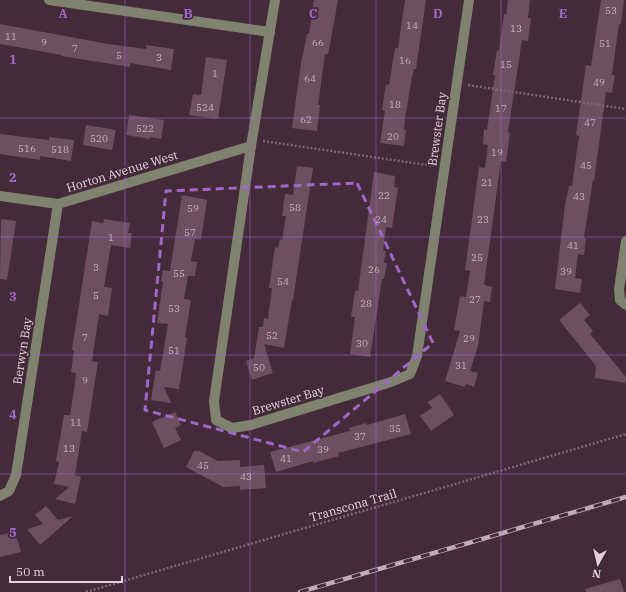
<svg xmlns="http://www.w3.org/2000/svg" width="626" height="592" viewBox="0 0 626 592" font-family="'IBM Plex Serif',serif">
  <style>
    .building { fill: #6d4f60 }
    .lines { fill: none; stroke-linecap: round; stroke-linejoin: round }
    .path { stroke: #7d6572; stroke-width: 2.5; stroke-dasharray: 2 2; stroke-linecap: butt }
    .minor { stroke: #7f826e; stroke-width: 10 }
    .rail-casing { stroke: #c0acb7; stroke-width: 4.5 }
    .rail { stroke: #452a3a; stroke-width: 3; stroke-dasharray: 9; stroke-linecap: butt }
    .marked { fill: none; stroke: #a066c9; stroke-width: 3; stroke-dasharray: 8 5; stroke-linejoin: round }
    .grid { fill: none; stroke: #a066c9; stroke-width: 1; stroke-opacity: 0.55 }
    .labels { text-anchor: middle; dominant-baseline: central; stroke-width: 3.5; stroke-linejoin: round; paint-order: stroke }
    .number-label { font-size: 10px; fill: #c6b1bc }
    .street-label { font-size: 12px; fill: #e4d2db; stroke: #452a3a }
    .grid-label { font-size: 13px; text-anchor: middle; font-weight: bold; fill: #a066c9; stroke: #452a3a; stroke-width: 3.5; stroke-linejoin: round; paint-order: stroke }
  </style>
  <rect width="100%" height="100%" fill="#452a3a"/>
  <!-- building -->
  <g class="building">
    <path d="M 314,0 L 338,0 L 328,55 L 325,54 L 318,105 L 320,105 L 317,131 L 292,128 L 301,63 L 307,34 L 309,34 Z"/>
    <path d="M 405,0 L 426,0 L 416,69 L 414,69 L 412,77 L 405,118 L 404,130 L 406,130 L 404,146 L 380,143 L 385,111 L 382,110 L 386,84 L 389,85 L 395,48 L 398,48 Z"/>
    <path d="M 508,0 L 530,0 L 528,18 L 531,18 L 528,41 L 522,40 L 508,132 L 510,133 L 506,162 L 501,161 L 484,285 L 487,285 L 486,286 L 492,287 L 490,302 L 484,301 L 478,346 L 470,371 L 478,373 L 474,387 L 466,384 L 465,387 L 445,381 L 460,331 L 454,330 L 460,296 L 466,297 L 470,271 L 465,270 L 479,167 L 485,168 L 488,145 L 483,144 L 484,129 L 487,130 L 495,75 L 493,75 L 497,50 L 499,51 L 504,14 L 506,15 Z"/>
    <path d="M 601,0 L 624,0 L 621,24 L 619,24 L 612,75 L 615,75 L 612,93 L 606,92 L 594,181 L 593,180 L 584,238 L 586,238 L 584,255 L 578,254 L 575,278 L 582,279 L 580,293 L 555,289 L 565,205 L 569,186 L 572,186 L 579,136 L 576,135 L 586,65 L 591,66 Z"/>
    <path d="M 0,24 L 108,44 L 146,49 L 146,45 L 174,49 L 171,70 L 130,63 L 130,67 L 61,56 L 62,55 L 0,44 Z"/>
    <path d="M 206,57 L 227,60 L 218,119 L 189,115 L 193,94 L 201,95 Z"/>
    <path d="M 129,115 L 164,120 L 161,139 L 150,137 L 150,139 L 126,135 Z"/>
    <path d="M 86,125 L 116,130 L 112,150 L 83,145 Z"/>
    <path d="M 0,134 L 49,140 L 49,137 L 74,140 L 71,161 L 40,156 L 40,160 L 0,154 Z"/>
    <path d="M 297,166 L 313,168 L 293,300 L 292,300 L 284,348 L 264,344 L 273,373 L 252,380 L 246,361 L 254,358 L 259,327 L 263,327 L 264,318 L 268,319 L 272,288 L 269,288 L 275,247 L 278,248 L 280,239 L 282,240 L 286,216 L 282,216 L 285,194 L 293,195 Z"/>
    <path d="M 374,172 L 395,176 L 394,187 L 398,188 L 392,228 L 386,227 L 383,251 L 386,251 L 384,263 L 387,263 L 384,279 L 382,279 L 370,357 L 350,354 L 355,317 L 351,317 L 355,291 L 358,291 Z"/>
    <path d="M 182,195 L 207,200 L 201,240 L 195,239 L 191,261 L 197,262 L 195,276 L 188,276 L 184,299 L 191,300 L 185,337 L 187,338 L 179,389 L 164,387 L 171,403 L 151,400 L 156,369 L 157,371 L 160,371 L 168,324 L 157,323 L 163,282 L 161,281 L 163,270 L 170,271 Z"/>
    <path d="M 1,219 L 16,221 L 7,280 L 0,279 Z"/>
    <path d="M 104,219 L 130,223 L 128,233 L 132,233 L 130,248 L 111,245 L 104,287 L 112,288 L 108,316 L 99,314 L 92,361 L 98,362 L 87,432 L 82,431 L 75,475 L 81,477 L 75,504 L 55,499 L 69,487 L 54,484 L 59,462 L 56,461 L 64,415 L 70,415 L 74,390 L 76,373 L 71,372 L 74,350 L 72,350 L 92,221 L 103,223 Z"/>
    <path d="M 580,303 L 590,315 L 584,320 L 593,331 L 590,334 L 626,377 L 626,383 L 595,378 L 596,366 L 559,320 Z"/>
    <path d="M 440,394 L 454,415 L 431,431 L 420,416 L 432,408 L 428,402 Z"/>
    <path d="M 175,412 L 181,425 L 175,428 L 181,440 L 164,448 L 152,422 Z"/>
    <path d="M 405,414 L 411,434 L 338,453 L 339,456 L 313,463 L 313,461 L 276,472 L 270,452 L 350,431 L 349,428 L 366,423 L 367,425 Z"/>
    <path d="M 194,451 L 199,451 L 218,461 L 240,460 L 240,467 L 264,465 L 266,488 L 240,490 L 240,486 L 223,487 L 186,467 Z"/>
    <path d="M 46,506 L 58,520 L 73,516 L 40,545 L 27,529 L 43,524 L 35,515 Z"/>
    <path d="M 15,532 L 21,552 L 0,557 L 0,535 Z"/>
    <path d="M 620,579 L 624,592 L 586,592 L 585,589 Z"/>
  </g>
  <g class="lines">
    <!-- path -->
    <g class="path">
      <path d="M 468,85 L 626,109"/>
      <path d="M 263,141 L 434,166"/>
      <path d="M 86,592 L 626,434"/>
    </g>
    <!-- minor -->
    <g class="minor">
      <path d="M 49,0 L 270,32"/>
      <path d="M 275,0 L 251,146 L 214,401 L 216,420 L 232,428 L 251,425 L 391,382 L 410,374 L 417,356 L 469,0"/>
      <path d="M 0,196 L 58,204 L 251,146"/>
      <path d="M 626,241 L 619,289 L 620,300 L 626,305"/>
      <path d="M 0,496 L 9,491 L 16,475 L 58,204"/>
    </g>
    <!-- rail casing -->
    <g class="rail-casing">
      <path id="rail" d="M 300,592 L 626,497"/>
    </g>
    <!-- rail -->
    <use href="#rail" class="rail"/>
  </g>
  <!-- marked area -->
  <path class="marked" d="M 357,183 L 433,343 L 303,452 L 145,410 L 166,191 Z"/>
  <!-- grid -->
  <path class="grid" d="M 125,0 L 125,592M 250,0 L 250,592M 376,0 L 376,592M 501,0 L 501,592M 0,118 L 626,118M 0,237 L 626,237M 0,355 L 626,355M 0,474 L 626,474"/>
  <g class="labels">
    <!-- number labels -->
    <g class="number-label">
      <text x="611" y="10">53</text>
      <text x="412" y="25">14</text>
      <text x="516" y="28">13</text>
      <text x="11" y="36">11</text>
      <text x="44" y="42">9</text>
      <text x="318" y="42">66</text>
      <text x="605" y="43">51</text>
      <text x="75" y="48">7</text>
      <text x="119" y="55">5</text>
      <text x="159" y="57">3</text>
      <text x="405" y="60">16</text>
      <text x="506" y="64">15</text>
      <text x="215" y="73">1</text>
      <text x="310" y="78">64</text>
      <text x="599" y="82">49</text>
      <text x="395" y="104">18</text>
      <text x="205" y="107">524</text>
      <text x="501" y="108">17</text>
      <text x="306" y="119">62</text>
      <text x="590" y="122">47</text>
      <text x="145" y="128">522</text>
      <text x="393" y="136">20</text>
      <text x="99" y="138">520</text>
      <text x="27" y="148">516</text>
      <text x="60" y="149">518</text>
      <text x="497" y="152">19</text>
      <text x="586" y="165">45</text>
      <text x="487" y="182">21</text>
      <text x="384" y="195">22</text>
      <text x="579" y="196">43</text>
      <text x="295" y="207">58</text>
      <text x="193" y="208">59</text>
      <text x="381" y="219">24</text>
      <text x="483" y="219">23</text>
      <text x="190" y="232">57</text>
      <text x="111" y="237">1</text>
      <text x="573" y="245">41</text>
      <text x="477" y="257">25</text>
      <text x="96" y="267">3</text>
      <text x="374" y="269">26</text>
      <text x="566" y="271">39</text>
      <text x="179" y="273">55</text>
      <text x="283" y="281">54</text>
      <text x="96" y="295">5</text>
      <text x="475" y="299">27</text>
      <text x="366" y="303">28</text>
      <text x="174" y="308">53</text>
      <text x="272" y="335">52</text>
      <text x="85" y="337">7</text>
      <text x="469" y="338">29</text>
      <text x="362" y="343">30</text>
      <text x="174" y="350">51</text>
      <text x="461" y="365">31</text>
      <text x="259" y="367">50</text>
      <text x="85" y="380">9</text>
      <text x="76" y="422">11</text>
      <text x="395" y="428">35</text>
      <text x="360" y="436">37</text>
      <text x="69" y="448">13</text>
      <text x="323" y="449">39</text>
      <text x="286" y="458">41</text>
      <text x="203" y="465">45</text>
      <text x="246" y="476">43</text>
    </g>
    <!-- street labels -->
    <g class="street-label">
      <text transform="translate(437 129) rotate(-82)">Brewster Bay</text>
      <text transform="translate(122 171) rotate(-17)">Horton Avenue West</text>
      <text transform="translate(22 351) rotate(-81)">Berwyn Bay</text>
      <text transform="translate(288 400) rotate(-17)">Brewster Bay</text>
      <text transform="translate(353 505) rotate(-16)">Transcona Trail</text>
    </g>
  </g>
  <g class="grid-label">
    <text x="63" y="18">A</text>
    <text x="188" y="18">B</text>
    <text x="313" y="18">C</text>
    <text x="438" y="18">D</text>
    <text x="563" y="18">E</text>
    <text x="13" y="64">1</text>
    <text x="13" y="182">2</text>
    <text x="13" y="301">3</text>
    <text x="13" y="419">4</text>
    <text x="13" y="537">5</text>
  </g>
  <!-- north arrow -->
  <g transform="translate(598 564) rotate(188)" stroke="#452a3a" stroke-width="3" paint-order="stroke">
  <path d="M0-3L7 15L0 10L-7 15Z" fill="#e4d2db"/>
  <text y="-6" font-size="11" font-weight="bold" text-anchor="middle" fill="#e4d2db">N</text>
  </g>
  <!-- scale -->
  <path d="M10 576v6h112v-6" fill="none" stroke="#e4d2db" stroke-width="2"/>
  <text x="16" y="576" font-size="12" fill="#e4d2db" stroke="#452a3a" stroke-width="3" paint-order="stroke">50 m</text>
</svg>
